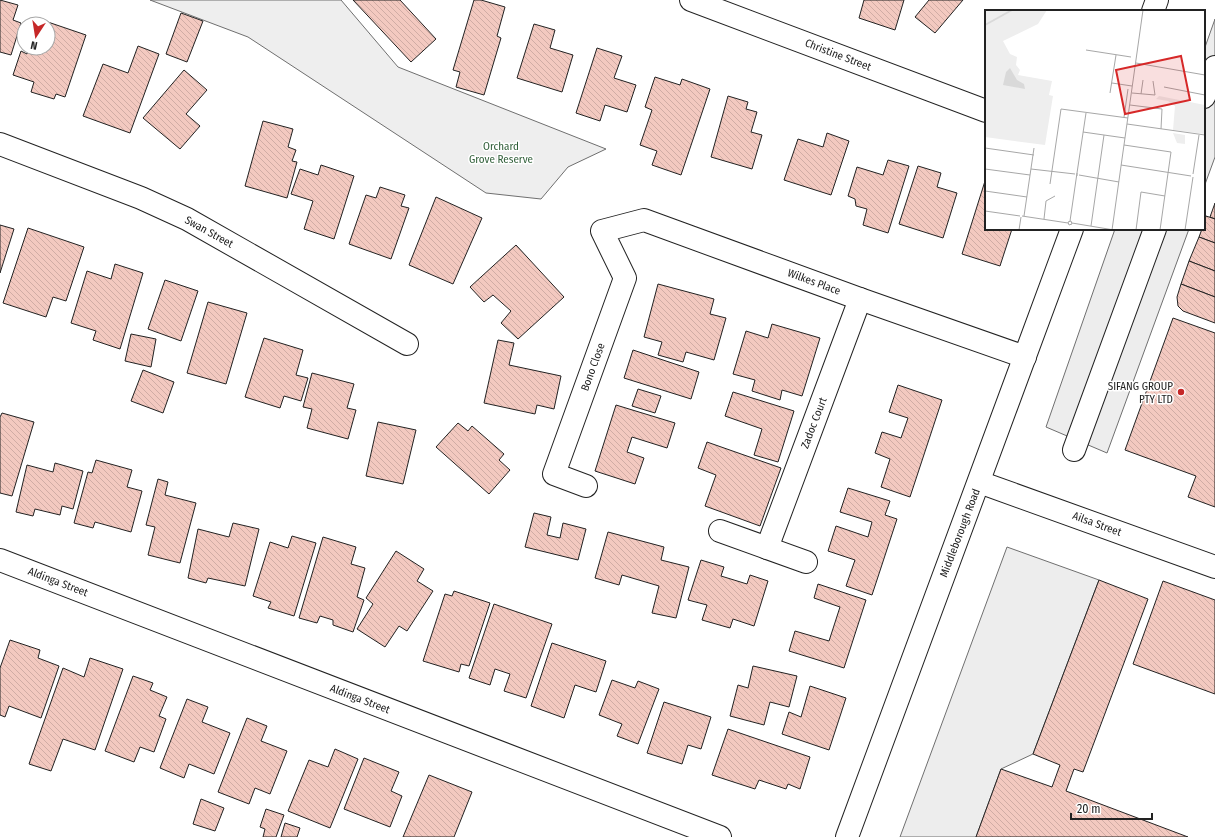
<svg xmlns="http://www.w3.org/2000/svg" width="1215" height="837" viewBox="0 0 1215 837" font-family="'Fira Sans Condensed',sans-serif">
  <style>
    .park { fill: #eee; stroke: #6f6f6f }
    .parking { fill: #ededed; stroke: #6f6f6f }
    .building { fill: url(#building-back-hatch); stroke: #222 }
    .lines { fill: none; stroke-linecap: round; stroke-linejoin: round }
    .street-casing { stroke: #222; stroke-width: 24 }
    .primary-casing { stroke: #222; stroke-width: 24 }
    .street { stroke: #fff; stroke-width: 22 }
    .primary { stroke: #fff; stroke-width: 22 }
    .poi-dot { fill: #c62828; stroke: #fff; stroke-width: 1.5 }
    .labels { text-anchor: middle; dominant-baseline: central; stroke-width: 3; stroke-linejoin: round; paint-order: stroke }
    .street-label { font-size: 11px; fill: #222; stroke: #fff }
    .park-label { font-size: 11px; fill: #2f5e38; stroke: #fff }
    .poi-label { font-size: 11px; fill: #222; stroke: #fff; text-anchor: end }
    .inset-river { fill: none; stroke: #d9d9d9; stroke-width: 2 }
    .inset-road { fill: none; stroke: #a7a7a7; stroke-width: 1 }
    .view { fill: #d62828; fill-opacity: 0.15; stroke: #d62828; stroke-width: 2 }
    .inset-edge { fill: none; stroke: #222; stroke-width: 2 }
  </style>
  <defs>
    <pattern id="building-back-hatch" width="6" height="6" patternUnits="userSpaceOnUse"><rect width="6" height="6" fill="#f3c9c0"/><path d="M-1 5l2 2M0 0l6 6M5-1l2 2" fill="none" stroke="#d0aca5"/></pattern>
  </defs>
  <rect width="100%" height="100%" fill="#fff"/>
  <!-- park -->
  <path class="park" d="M 150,0 L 341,0 L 398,67 L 606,149 L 568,167 L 541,199 L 486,193 L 248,37 Z"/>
  <!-- parking -->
  <g class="parking">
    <path d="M 1215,19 L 1215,157 L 1204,187 L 1204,50 Z"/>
    <path d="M 1115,229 L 1189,229 L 1107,453 L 1046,427 Z"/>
    <path d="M 1007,547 L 1099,580 L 1033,754 L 1001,769 L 976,837 L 900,837 Z"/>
  </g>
  <!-- building -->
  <g class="building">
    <path d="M 0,0 L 18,5 L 13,20 L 21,23 L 11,55 L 0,52 Z"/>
    <path d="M 353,0 L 400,0 L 436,39 L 411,62 Z"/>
    <path d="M 474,0 L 481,0 L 505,7 L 497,36 L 501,38 L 484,95 L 456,87 L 460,72 L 453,70 Z"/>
    <path d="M 864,0 L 904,0 L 895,30 L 859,18 Z"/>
    <path d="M 929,0 L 963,0 L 935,33 L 915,17 Z"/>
    <path d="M 181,13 L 203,21 L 187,62 L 166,54 Z"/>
    <path d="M 39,19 L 86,35 L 65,97 L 56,94 L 54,99 L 31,92 L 34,82 L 13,75 L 21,51 L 27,54 L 29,48 L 48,48 L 48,24 L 37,24 Z"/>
    <path d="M 534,24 L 555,30 L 550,48 L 573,55 L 562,92 L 517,78 Z"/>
    <path d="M 138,46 L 159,54 L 130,133 L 83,116 L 103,64 L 128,73 Z"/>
    <path d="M 597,48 L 622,56 L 614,78 L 636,85 L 627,112 L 605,105 L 600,121 L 576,113 Z"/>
    <path d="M 184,70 L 207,90 L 186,114 L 200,126 L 180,149 L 143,118 Z"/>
    <path d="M 655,77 L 680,85 L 682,79 L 710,89 L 681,175 L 652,165 L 657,151 L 640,145 L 652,110 L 645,107 Z"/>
    <path d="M 728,96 L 748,102 L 746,109 L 757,112 L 751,132 L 762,135 L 752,169 L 711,157 Z"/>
    <path d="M 263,121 L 293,129 L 288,147 L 296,150 L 292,161 L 297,162 L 287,198 L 245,186 Z"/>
    <path d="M 827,133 L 849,141 L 831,195 L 784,180 L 798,139 L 823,147 Z"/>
    <path d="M 888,160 L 909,166 L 888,233 L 863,225 L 867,209 L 856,206 L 855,199 L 848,196 L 857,167 L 883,175 Z"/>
    <path d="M 321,165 L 354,176 L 334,239 L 304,229 L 313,201 L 291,194 L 300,169 L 318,175 Z"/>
    <path d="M 918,166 L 941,173 L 937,187 L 957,193 L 943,238 L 899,224 Z"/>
    <path d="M 985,181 L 986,182 L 986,229 L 1012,229 L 1000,266 L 962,254 Z"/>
    <path d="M 380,187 L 405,195 L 401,206 L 409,208 L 391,259 L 349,244 L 366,195 L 376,198 Z"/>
    <path d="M 436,197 L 482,218 L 453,284 L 409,265 Z"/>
    <path d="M 1215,203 L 1215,219 L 1210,217 Z"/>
    <path d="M 1206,216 L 1215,219 L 1215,243 L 1199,237 L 1202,229 L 1204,229 L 1204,223 Z"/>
    <path d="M 0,225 L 14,229 L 0,273 Z"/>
    <path d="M 28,228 L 84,247 L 66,301 L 53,297 L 46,317 L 3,303 Z"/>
    <path d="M 1199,237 L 1215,243 L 1215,271 L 1189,261 Z"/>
    <path d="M 516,245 L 564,297 L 518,339 L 501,323 L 511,311 L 493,295 L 484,302 L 470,287 Z"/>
    <path d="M 1189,261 L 1215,271 L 1215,297 L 1181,284 Z"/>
    <path d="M 115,264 L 143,273 L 120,349 L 93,340 L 96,331 L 71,323 L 87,271 L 111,279 Z"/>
    <path d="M 165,280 L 198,291 L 181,341 L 148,329 Z"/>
    <path d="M 658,284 L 714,299 L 710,314 L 726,318 L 714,360 L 686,352 L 683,362 L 658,355 L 662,342 L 644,337 Z"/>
    <path d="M 1181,284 L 1215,297 L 1215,323 L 1183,311 L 1178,306 L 1177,297 Z"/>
    <path d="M 208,302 L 247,313 L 226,384 L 187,373 Z"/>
    <path d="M 1173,318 L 1215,333 L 1215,507 L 1188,497 L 1196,476 L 1125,450 Z"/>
    <path d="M 772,324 L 820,338 L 802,396 L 782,390 L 780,400 L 752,391 L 755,380 L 733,374 L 746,331 L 768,338 Z"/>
    <path d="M 131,334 L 156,339 L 151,367 L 125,361 Z"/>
    <path d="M 264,338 L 303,350 L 296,375 L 308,378 L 301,401 L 284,396 L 280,408 L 245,397 Z"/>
    <path d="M 498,340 L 514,343 L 509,365 L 561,376 L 554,409 L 537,405 L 535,414 L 484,403 Z"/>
    <path d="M 633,350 L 699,372 L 691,399 L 624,378 Z"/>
    <path d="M 143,370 L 174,382 L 163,413 L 131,401 Z"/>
    <path d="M 312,373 L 354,384 L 347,408 L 356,410 L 348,439 L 307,428 L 312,409 L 303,407 Z"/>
    <path d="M 898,385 L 942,400 L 910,497 L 881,487 L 890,459 L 875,453 L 882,432 L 901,438 L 908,418 L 889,412 Z"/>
    <path d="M 638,389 L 661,396 L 655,413 L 632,406 Z"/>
    <path d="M 733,392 L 794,411 L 778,462 L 754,455 L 762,429 L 725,416 Z"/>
    <path d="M 616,405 L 675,423 L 667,448 L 632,437 L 627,452 L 644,458 L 635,484 L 595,471 Z"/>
    <path d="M 2,413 L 34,422 L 12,496 L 0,493 L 0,417 Z"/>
    <path d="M 378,422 L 416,430 L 403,484 L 366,476 Z"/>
    <path d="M 458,423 L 468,431 L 472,426 L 504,454 L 499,460 L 510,470 L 489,494 L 436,447 Z"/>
    <path d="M 707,442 L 781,468 L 760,526 L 705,506 L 716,475 L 698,468 Z"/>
    <path d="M 96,460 L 132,470 L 127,487 L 142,491 L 131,532 L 95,522 L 93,528 L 74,523 L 88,472 L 92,473 Z"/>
    <path d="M 55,463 L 83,471 L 73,509 L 62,506 L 60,515 L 35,509 L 33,516 L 16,512 L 27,465 L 53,472 Z"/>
    <path d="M 158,479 L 168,482 L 165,495 L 196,503 L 180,563 L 148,555 L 155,527 L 146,525 Z"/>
    <path d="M 848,488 L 890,501 L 885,515 L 897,519 L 872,595 L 846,586 L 855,560 L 828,551 L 836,526 L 868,537 L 872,522 L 840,512 Z"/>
    <path d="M 534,513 L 551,517 L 547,535 L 560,538 L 563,523 L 586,529 L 578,560 L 525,547 Z"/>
    <path d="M 233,523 L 259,529 L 245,586 L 208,578 L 206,583 L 188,578 L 198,529 L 229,537 Z"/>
    <path d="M 608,532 L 664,547 L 661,560 L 689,567 L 676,618 L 652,613 L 659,586 L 622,575 L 619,585 L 595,578 Z"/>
    <path d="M 292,536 L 316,543 L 294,616 L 268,608 L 271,602 L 253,596 L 270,542 L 288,548 Z"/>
    <path d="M 323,537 L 356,547 L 351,564 L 365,568 L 357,597 L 364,600 L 353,632 L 333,625 L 333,620 L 320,616 L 317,623 L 299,618 Z"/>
    <path d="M 396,551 L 424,569 L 417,581 L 433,591 L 407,631 L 399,626 L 385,647 L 357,629 L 373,604 L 366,598 Z"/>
    <path d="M 701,560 L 724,567 L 721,576 L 747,584 L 750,575 L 768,581 L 754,626 L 733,619 L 730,628 L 702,620 L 707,605 L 688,600 Z"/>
    <path d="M 1099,580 L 1148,599 L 1083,772 L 1074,769 L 1066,791 L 1188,837 L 976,837 L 1001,769 L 1052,787 L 1060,765 L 1033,754 Z"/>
    <path d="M 1163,581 L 1215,600 L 1215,694 L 1133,664 Z"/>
    <path d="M 818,584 L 866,600 L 844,668 L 789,651 L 795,631 L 829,641 L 840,607 L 814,598 Z"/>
    <path d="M 454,591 L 490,603 L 469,666 L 461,664 L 459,672 L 423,661 L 445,594 L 452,596 Z"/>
    <path d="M 494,604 L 552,624 L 526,698 L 504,691 L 510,674 L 495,669 L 490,685 L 469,678 Z"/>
    <path d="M 10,640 L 40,650 L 38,658 L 59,666 L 41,718 L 9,706 L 5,717 L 0,715 L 0,668 Z"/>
    <path d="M 552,643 L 606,661 L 596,692 L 575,685 L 564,718 L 531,706 Z"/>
    <path d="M 90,658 L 123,669 L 95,750 L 63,739 L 51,771 L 29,764 L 63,668 L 84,677 Z"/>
    <path d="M 753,666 L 797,676 L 789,707 L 770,702 L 764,725 L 730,716 L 738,685 L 748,688 Z"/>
    <path d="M 133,676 L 153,683 L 150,690 L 167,697 L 159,716 L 166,719 L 154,752 L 140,747 L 134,762 L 105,751 Z"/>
    <path d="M 612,680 L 635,688 L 638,681 L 659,689 L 638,744 L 617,736 L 622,724 L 599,715 Z"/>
    <path d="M 810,686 L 846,698 L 829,750 L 782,734 L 789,712 L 801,717 Z"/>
    <path d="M 187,699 L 208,707 L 202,722 L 230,733 L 214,774 L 189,764 L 184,778 L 160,768 Z"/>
    <path d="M 664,702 L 711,717 L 701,749 L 688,745 L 682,764 L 647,753 Z"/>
    <path d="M 247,718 L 267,726 L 261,741 L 287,751 L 270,794 L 255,788 L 249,804 L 218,792 Z"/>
    <path d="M 728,729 L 810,757 L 800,789 L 788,784 L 786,789 L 759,780 L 755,789 L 712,775 Z"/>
    <path d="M 335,749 L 358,759 L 330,828 L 288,811 L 309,760 L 328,767 Z"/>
    <path d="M 364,758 L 399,772 L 391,791 L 402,796 L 390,827 L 344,809 Z"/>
    <path d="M 429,775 L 472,792 L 454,837 L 403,837 Z"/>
    <path d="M 201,799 L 224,808 L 215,831 L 193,824 Z"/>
    <path d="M 266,809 L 284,815 L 276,837 L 263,837 L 265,829 L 260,827 Z"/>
    <path d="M 285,823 L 300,828 L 297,837 L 281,837 Z"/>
  </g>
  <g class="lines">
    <!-- street casing -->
    <g class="street-casing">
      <g id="street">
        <path d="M 691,0 L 986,111"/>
        <path d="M 1204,97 L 1215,67"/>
        <path d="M 0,144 L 141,198 L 187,219 L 407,344"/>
        <path d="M 1074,450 L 1155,229"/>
        <path d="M 979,482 L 1215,567"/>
        <path d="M 586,486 L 554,474 L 625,278 L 602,231 L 644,220 L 860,299 L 1025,357"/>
        <path d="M 720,531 L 806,562"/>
        <path d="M 767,548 L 860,299"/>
        <path d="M 0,560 L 720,837"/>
      </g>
    </g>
    <!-- primary casing -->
    <g class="primary-casing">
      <g id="primary">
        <path d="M 1153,11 L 1157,0"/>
        <path d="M 847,837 L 1072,229"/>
      </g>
    </g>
    <!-- street -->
    <use href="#street" class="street"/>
    <!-- primary -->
    <use href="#primary" class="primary"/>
  </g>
  <!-- markers -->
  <circle class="poi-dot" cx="1181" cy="392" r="4"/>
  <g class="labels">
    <!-- street labels -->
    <g class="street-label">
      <text transform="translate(838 55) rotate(21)">Christine Street</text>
      <text transform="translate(209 232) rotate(29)">Swan Street</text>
      <text transform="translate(814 282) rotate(20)">Wilkes Place</text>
      <text transform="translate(593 367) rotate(-70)">Bono Close</text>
      <text transform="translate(814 423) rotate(-69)">Zadoc Court</text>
      <text transform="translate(1097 524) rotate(20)">Ailsa Street</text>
      <text transform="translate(960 533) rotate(-69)">Middleborough Road</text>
      <text transform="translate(58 582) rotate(21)">Aldinga Street</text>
      <text transform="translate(360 699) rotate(21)">Aldinga Street</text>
    </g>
    <!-- park labels -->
    <g class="park-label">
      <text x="501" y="146">Orchard<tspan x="501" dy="13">Grove Reserve</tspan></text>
    </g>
    <!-- poi labels -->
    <g class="poi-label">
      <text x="1173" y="386">SIFANG GROUP<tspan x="1173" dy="13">PTY LTD</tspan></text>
    </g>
  </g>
  <!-- overview -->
  <g transform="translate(985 10)">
    <rect width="220" height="220" fill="#fff"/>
    <path d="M 0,0 L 62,0 L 53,14 L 18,31 L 25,44 L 32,47 L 31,55 L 35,60 L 33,65 L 67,71 L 64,85 L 68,86 L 60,135 L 0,127 Z" fill="#eee"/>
    <path d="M 174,86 L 220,95 L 220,124 L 188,120 L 190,96 L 183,91 L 171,89 ZM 188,123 L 200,125 L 200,134 L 192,133 Z" fill="#eee"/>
    <path d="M 25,58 L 32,70 L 39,74 L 40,79 L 18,75 L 21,62 Z" fill="#d9d9d9"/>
    <path class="inset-river" d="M 0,15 L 27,0"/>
    <path class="inset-road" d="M 101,40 L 146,47M 151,53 L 220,65M 127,73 L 147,76M 179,77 L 220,85M 125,83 L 131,45M 147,83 L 170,85 L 168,71M 156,84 L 158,70M 145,95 L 177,99 L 176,119M 139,107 L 143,79M 142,114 L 220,125M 98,122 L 140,128M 139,135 L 186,142 L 175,220M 0,138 L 49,145M 136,155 L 206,166M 0,159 L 45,165M 46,159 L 90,164M 92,163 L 101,103M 208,164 L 214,125M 94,165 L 134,172M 65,174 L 76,99 L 143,108M 0,181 L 42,187M 0,201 L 35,206M 37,206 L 83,213M 39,206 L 49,138M 59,209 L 61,191 L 70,186M 85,211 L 92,163 L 92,166M 86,211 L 87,214 L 84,215 L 83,212 ZM 87,213 L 129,220M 106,216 L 119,125M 34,220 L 36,207M 127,220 L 158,0M 151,220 L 156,182 L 180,186M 200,220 L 208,167"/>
    <path class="view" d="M 196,46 L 205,90 L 140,104 L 131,60 Z"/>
    <rect width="220" height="220" class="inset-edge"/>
  </g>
  <!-- north arrow -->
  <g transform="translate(36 36) rotate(192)"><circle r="19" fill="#ffffff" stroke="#a7a7a7"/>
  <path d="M0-3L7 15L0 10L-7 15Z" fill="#c62828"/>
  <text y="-6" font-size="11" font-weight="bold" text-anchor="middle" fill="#222222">N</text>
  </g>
  <!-- scale -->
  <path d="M1071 813v6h81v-6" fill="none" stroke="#222222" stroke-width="2"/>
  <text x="1077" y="813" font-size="12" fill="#222222" stroke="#ffffff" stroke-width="3" paint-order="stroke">20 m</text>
</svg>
